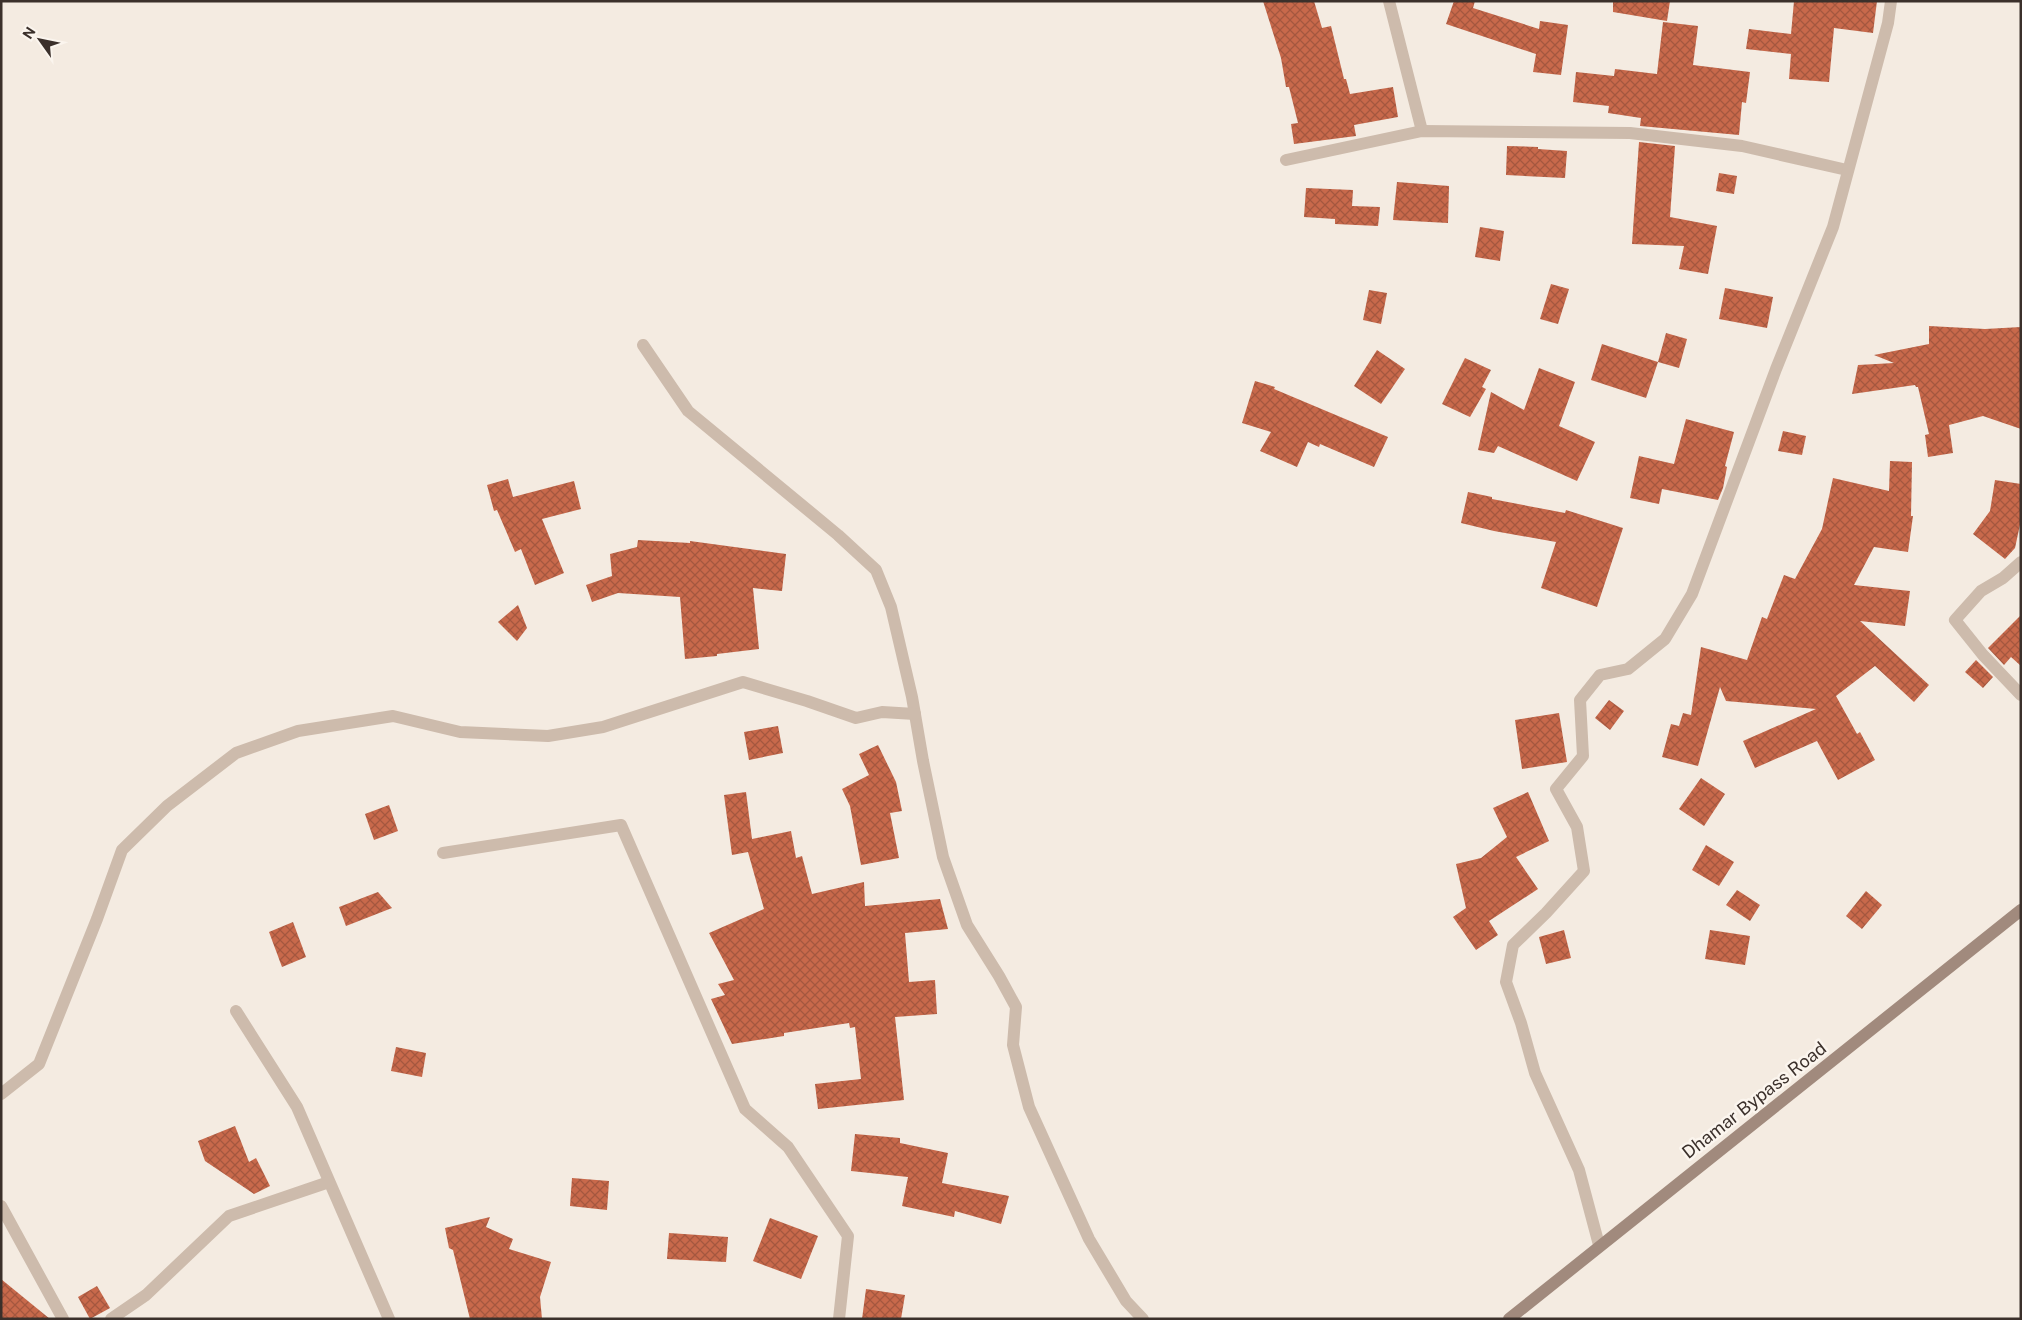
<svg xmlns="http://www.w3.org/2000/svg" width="2022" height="1320" viewBox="0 0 2022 1320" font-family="'Public Sans',sans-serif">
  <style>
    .building { fill: url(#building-cross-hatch) }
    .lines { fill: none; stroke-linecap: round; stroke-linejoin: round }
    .minor { stroke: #cdbbac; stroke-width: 12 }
    .secondary { stroke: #a18a7d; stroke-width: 12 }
    .labels { text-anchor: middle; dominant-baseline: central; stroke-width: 5; stroke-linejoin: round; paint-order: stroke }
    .street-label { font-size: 18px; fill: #3b302b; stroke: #fbf5ee }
  </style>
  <defs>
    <pattern id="building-cross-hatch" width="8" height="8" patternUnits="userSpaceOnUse" patternTransform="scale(1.25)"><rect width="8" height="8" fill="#c8694b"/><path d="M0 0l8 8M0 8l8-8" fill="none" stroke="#a4573f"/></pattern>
  </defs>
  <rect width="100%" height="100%" fill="#f4ebe1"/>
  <!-- building -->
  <g class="building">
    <path d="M 1263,1 L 1314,1 L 1322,28 L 1331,26 L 1344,79 L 1346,79 L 1350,94 L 1393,87 L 1398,117 L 1354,125 L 1356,136 L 1294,144 L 1291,124 L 1298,123 L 1289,87 L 1286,87 L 1281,58 Z"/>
    <path d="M 1454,1 L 1475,1 L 1473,8 L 1539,29 L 1540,21 L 1568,25 L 1561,75 L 1533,72 L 1536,54 L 1446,24 Z"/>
    <path d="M 1613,1 L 1670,1 L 1667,21 L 1613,12 Z"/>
    <path d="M 1794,1 L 1877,1 L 1873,33 L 1834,28 L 1829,82 L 1789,79 L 1791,54 L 1746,49 L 1749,29 L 1791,34 Z"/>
    <path d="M 1663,22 L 1698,26 L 1693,65 L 1750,72 L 1746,103 L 1742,102 L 1739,135 L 1640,126 L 1641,118 L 1608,113 L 1609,106 L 1573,102 L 1576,72 L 1614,76 L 1615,69 L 1657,74 Z"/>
    <path d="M 1639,142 L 1675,146 L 1670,217 L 1717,226 L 1708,274 L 1679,269 L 1684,246 L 1632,244 Z"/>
    <path d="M 1507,146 L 1538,147 L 1538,149 L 1567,151 L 1565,178 L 1506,175 Z"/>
    <path d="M 1719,173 L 1737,176 L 1734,194 L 1716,191 Z"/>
    <path d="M 1397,182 L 1449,186 L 1448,223 L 1393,220 Z"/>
    <path d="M 1306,188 L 1353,190 L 1352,206 L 1380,207 L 1378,226 L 1335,224 L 1335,219 L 1304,217 Z"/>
    <path d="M 1480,227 L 1504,231 L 1500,261 L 1475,257 Z"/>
    <path d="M 1551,284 L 1569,289 L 1558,324 L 1540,319 Z"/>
    <path d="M 1725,288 L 1773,297 L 1767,328 L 1719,319 Z"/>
    <path d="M 1369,290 L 1387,293 L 1381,324 L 1363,320 Z"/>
    <path d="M 1929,326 L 1985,329 L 2021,327 L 2021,429 L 1983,416 L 1949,425 L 1953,453 L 1928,457 L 1925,435 L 1929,434 L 1918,387 L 1916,387 L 1915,385 L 1852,394 L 1858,365 L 1894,363 L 1874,355 L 1929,344 Z"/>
    <path d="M 1666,333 L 1687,339 L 1679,368 L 1658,362 Z"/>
    <path d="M 1602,344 L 1658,362 L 1646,398 L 1591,380 Z"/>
    <path d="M 1377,350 L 1405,369 L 1381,404 L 1354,386 Z"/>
    <path d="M 1465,358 L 1491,370 L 1482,387 L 1486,389 L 1470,417 L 1442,404 Z"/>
    <path d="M 1539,368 L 1575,382 L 1559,426 L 1595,442 L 1577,481 L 1498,446 L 1494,453 L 1478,450 L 1491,392 L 1524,410 Z"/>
    <path d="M 1255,381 L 1275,387 L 1274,389 L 1388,437 L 1374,467 L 1320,444 L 1319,447 L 1308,442 L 1297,467 L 1260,451 L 1271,432 L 1242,423 Z"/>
    <path d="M 1686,419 L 1734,432 L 1725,466 L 1727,467 L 1723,488 L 1718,500 L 1662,489 L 1659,504 L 1630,498 L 1639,456 L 1674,464 Z"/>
    <path d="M 1783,431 L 1806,436 L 1802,455 L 1778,451 Z"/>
    <path d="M 1890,461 L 1912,462 L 1911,516 L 1913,516 L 1908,552 L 1874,547 L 1854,585 L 1910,591 L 1905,626 L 1860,621 L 1929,685 L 1914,702 L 1875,666 L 1836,696 L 1857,734 L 1860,732 L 1875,760 L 1838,780 L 1817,741 L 1755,768 L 1743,741 L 1816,709 L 1726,701 L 1720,687 L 1698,766 L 1662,757 L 1671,724 L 1679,726 L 1683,713 L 1691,715 L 1701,647 L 1747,660 L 1762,617 L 1767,619 L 1784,575 L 1795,579 L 1822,529 L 1833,478 L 1889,491 Z"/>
    <path d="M 508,479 L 513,497 L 574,481 L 581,509 L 542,519 L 564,573 L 535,585 L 521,549 L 515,552 L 497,510 L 494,511 L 487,485 Z"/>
    <path d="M 1995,480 L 2021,484 L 2021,520 L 2015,548 L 2005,559 L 1973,534 L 1990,511 Z"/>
    <path d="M 1468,492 L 1492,497 L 1492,499 L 1565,513 L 1566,510 L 1623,528 L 1597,607 L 1541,588 L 1556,542 L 1494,531 L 1461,523 Z"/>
    <path d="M 638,540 L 690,543 L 690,541 L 786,554 L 782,591 L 753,588 L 759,649 L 717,654 L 717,656 L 685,659 L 680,597 L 618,593 L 592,602 L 586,585 L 612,576 L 610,554 L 637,547 Z"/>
    <path d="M 518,605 L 527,628 L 517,641 L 498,622 Z"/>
    <path d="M 2021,615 L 2021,666 L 2011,657 L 2004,665 L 1988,648 Z"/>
    <path d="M 1976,660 L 1993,677 L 1983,688 L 1965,672 Z"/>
    <path d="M 1609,700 L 1624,711 L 1610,730 L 1595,718 Z"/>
    <path d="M 1559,713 L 1567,762 L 1522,769 L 1515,720 Z"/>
    <path d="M 778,726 L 783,753 L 749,760 L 744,732 Z"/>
    <path d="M 878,745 L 896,782 L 902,811 L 890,813 L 899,858 L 861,865 L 850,806 L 842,789 L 869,775 L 859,754 Z"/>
    <path d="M 1701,778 L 1725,794 L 1704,826 L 1679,809 Z"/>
    <path d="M 746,792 L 752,839 L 791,831 L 796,858 L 802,856 L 812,894 L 864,882 L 865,906 L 940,899 L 948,929 L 905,933 L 909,982 L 935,980 L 937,1014 L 895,1017 L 904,1100 L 818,1109 L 815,1084 L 861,1079 L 855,1027 L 850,1028 L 849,1023 L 784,1033 L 784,1036 L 732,1044 L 711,999 L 725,995 L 718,984 L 734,980 L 709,933 L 764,909 L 748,852 L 732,855 L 724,795 Z"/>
    <path d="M 1528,792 L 1549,841 L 1516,857 L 1538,889 L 1489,921 L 1498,935 L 1476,950 L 1453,917 L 1466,908 L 1456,864 L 1481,858 L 1507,837 L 1493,808 Z"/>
    <path d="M 389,805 L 398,831 L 374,840 L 365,814 Z"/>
    <path d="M 1706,845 L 1734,862 L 1719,886 L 1692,870 Z"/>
    <path d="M 1737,890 L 1760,905 L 1750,921 L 1726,905 Z"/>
    <path d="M 1866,891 L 1882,905 L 1862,929 L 1846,916 Z"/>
    <path d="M 378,892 L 392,908 L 346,926 L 339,907 Z"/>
    <path d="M 293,922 L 306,957 L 282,967 L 269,932 Z"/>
    <path d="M 1564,930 L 1571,958 L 1546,964 L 1539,937 Z"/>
    <path d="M 1710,930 L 1750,936 L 1745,965 L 1705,959 Z"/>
    <path d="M 396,1047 L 426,1053 L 422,1077 L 391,1071 Z"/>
    <path d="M 235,1126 L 249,1162 L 256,1158 L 270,1186 L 254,1194 L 205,1161 L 198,1141 Z"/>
    <path d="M 855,1134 L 900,1138 L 900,1143 L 948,1153 L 942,1183 L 1009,1196 L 1001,1224 L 955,1211 L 954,1217 L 902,1206 L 908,1177 L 851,1171 Z"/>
    <path d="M 572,1178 L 609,1181 L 607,1210 L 570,1206 Z"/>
    <path d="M 490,1217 L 486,1227 L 513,1239 L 509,1249 L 551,1262 L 540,1297 L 542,1319 L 470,1319 L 453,1250 L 449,1248 L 445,1228 Z"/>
    <path d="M 770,1218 L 818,1236 L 801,1279 L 753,1261 Z"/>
    <path d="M 669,1233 L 728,1237 L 726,1262 L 667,1259 Z"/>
    <path d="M 1,1279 L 50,1319 L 1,1319 Z"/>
    <path d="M 97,1286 L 110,1308 L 90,1319 L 78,1297 Z"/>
    <path d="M 866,1289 L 905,1295 L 901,1319 L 862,1319 Z"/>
  </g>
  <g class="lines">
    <!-- minor -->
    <g class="minor">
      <path d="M 1389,1 L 1422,131"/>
      <path d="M 1286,160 L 1422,131 L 1630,133 L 1742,146 L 1847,170"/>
      <path d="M 643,345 L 688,411 L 838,535 L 876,570 L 891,607 L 912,697 L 923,761 L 943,857 L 967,925 L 999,976 L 1016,1007 L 1013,1045 L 1029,1107 L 1089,1239 L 1126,1301 L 1143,1319"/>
      <path d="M 2021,562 L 2003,578 L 1981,591 L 1955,620 L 1983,655 L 2021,695"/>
      <path d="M 443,853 L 621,825 L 745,1109 L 788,1147 L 848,1236 L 839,1319"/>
      <path d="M 236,1011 L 297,1107 L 389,1319"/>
      <path d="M 1,1094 L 39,1064 L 97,919 L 122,850 L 167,806 L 236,753 L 298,731 L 393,716 L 460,732 L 548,736 L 603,727 L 743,682 L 807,701 L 856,718 L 882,712 L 915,714"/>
      <path d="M 1,1206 L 63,1319"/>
      <path d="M 1599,1245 L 1579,1170 L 1535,1073 L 1521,1023 L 1506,982 L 1513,945 L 1546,913 L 1584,871 L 1577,827 L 1556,789 L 1583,756 L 1580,700 L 1600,675 L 1628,669 L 1665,639 L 1692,594 L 1776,369 L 1833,227 L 1888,23 L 1891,1"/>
      <path d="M 111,1319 L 146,1295 L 229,1216 L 329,1182"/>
    </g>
    <!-- secondary -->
    <path class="secondary" d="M 1509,1319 L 2021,910"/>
  </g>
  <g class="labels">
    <!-- street labels -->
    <g class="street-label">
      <text transform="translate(1754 1100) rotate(-38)">Dhamar Bypass Road</text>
    </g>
  </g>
  <!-- border -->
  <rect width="2022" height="1320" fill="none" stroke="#3b302b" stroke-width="5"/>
  <!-- north arrow -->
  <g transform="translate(40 40) rotate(303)" stroke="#fbf5ee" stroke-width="4" paint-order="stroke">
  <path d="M0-4L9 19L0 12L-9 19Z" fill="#3b302b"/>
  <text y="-8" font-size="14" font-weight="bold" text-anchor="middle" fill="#3b302b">N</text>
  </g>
</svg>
